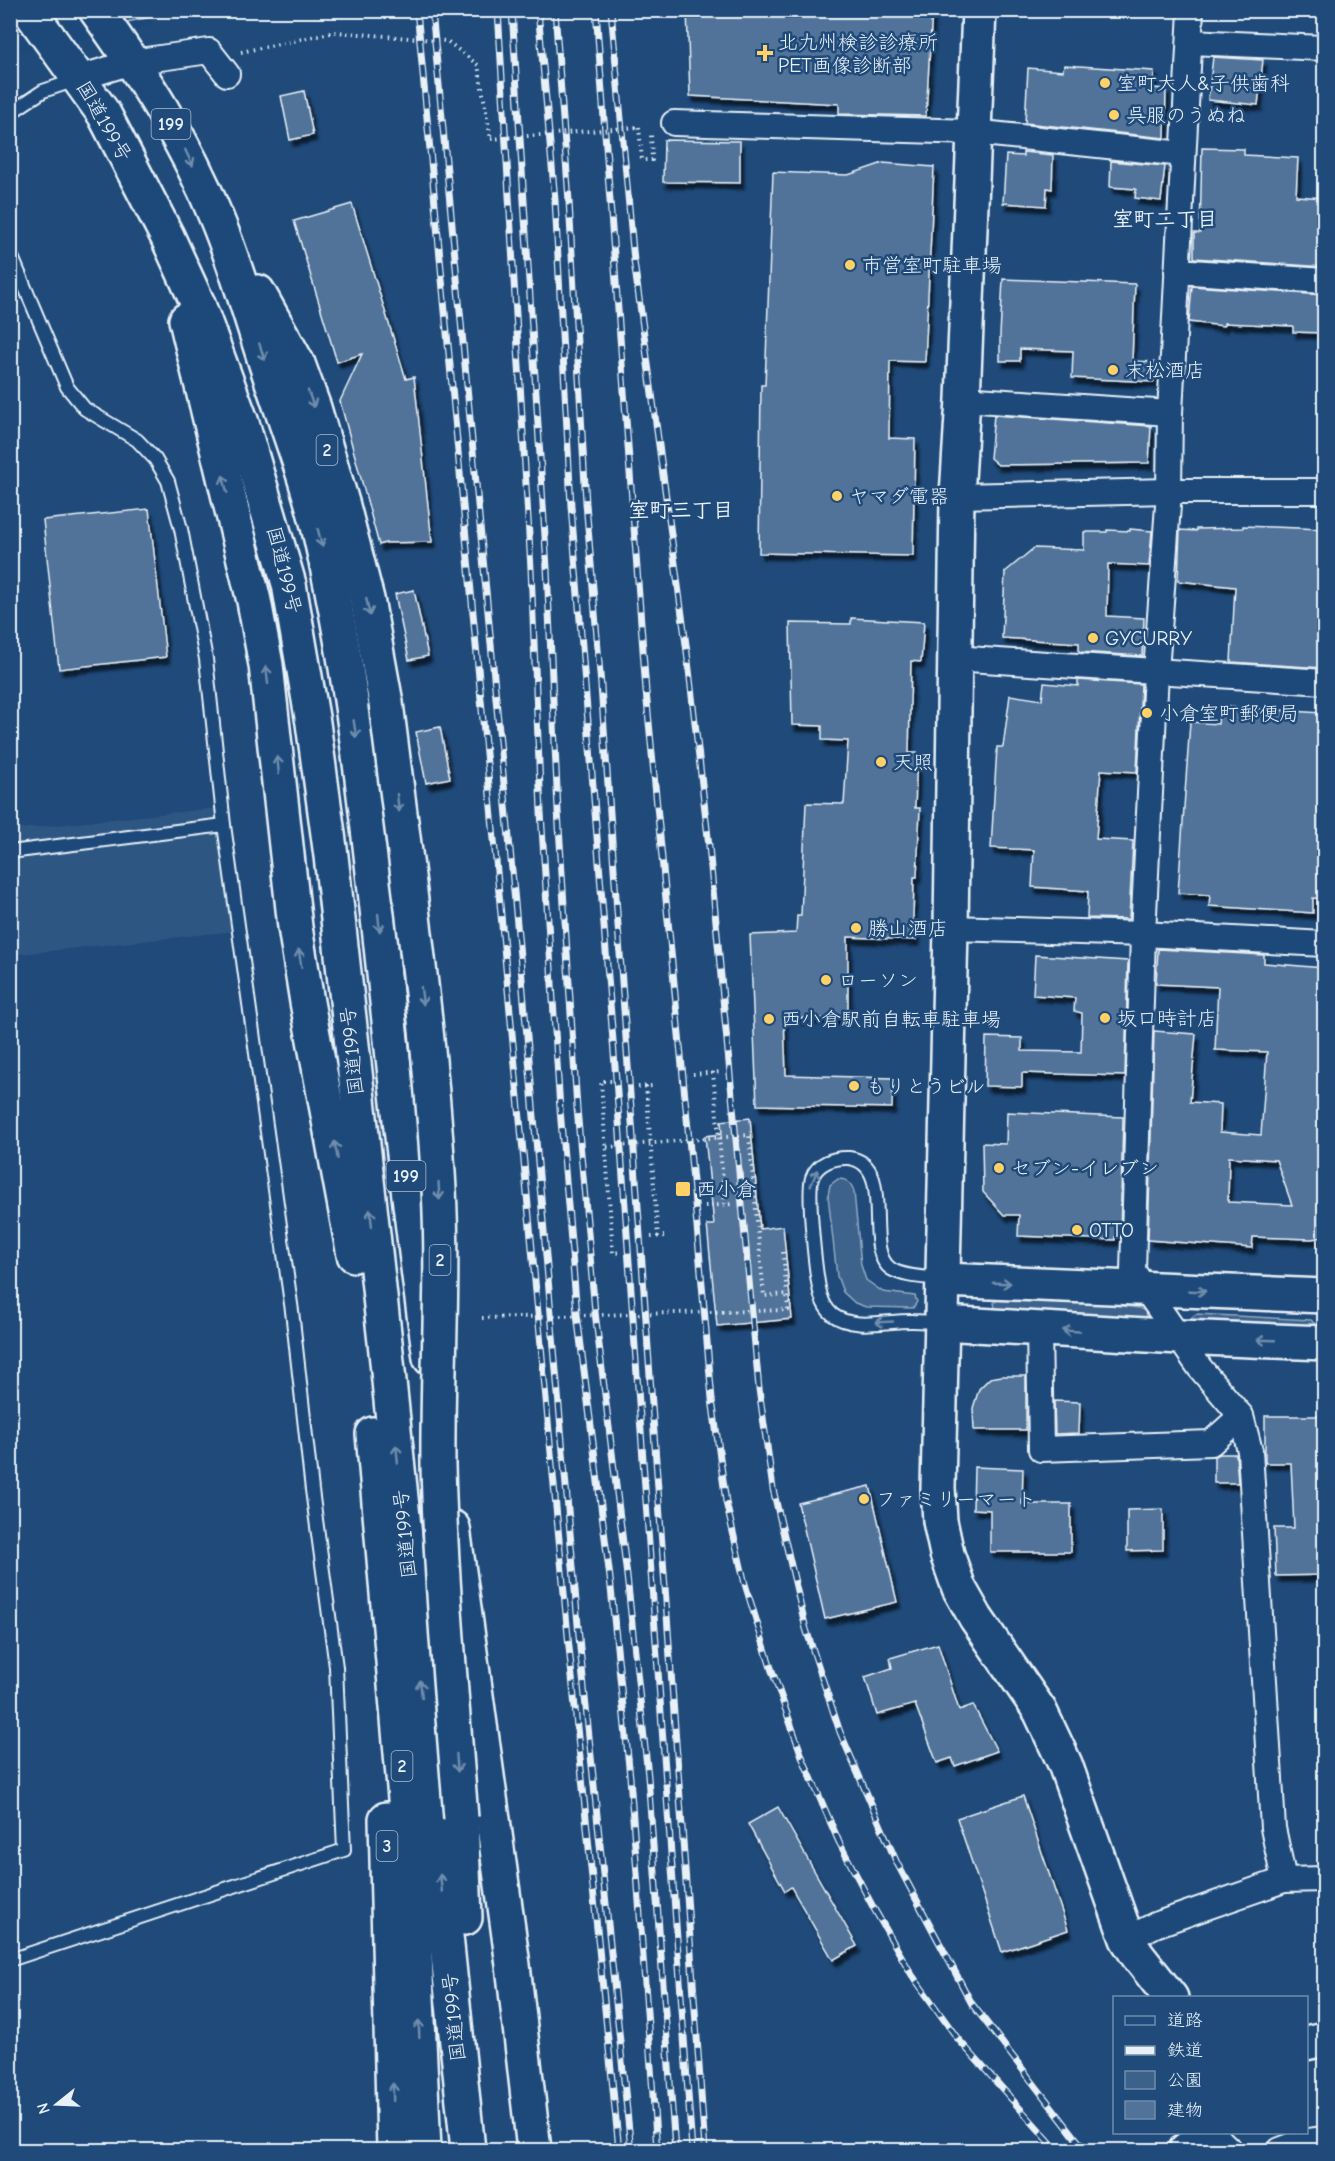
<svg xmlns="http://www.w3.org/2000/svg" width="1335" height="2161" viewBox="0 0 1335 2161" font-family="'Comic Neue','Klee One',sans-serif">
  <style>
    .built { fill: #2e5683 }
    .green { fill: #3c628c; stroke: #92aac2; stroke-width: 1.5 }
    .pier { fill: #1f4a7a }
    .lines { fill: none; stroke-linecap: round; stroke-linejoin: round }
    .shore { stroke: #b4c6d8; stroke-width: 1.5 }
    .building { fill: #517399; stroke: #e8f1f8; stroke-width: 1.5; fill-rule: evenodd; filter: url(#shadow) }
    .lane-casing { stroke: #e8f1f8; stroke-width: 16 }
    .street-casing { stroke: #e8f1f8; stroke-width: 28 }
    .secondary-casing { stroke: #e8f1f8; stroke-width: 38 }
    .highway-casing { stroke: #e8f1f8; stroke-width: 38 }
    .path { stroke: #e8f1f8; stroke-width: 4; stroke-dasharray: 1.5 4.5; stroke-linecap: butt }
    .lane { stroke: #1f4a7a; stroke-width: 12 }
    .street { stroke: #1f4a7a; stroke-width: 24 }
    .secondary { stroke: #1f4a7a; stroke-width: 33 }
    .highway { stroke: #1f4a7a; stroke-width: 33 }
    .rail-casing { stroke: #e8f1f8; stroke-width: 7 }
    .rail { stroke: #1f4a7a; stroke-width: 4.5; stroke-dasharray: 14; stroke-linecap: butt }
    .highway-bridge-casing { stroke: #e8f1f8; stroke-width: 38; stroke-linecap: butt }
    .path-bridge { stroke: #e8f1f8; stroke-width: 4; stroke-dasharray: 1.5 4.5; stroke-linecap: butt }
    .highway-bridge { stroke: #1f4a7a; stroke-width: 33 }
    .oneway { stroke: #6f8dac }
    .poi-dot { fill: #ffd166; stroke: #1f4a7a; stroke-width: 2 }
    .labels { text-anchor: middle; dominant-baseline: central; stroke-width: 5; stroke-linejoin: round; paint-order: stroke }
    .shield { fill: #1f4a7a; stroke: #acbfd2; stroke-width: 1.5 }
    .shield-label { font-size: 18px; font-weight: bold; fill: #e8f1f8 }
    .poi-label { font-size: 20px; fill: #e8f1f8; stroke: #1f4a7a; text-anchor: start }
    .street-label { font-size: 20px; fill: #e8f1f8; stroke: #1f4a7a }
    .neighbourhood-label { font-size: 21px; font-weight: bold; fill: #e8f1f8; stroke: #1f4a7a }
  </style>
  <defs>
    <filter id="shadow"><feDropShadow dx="3.5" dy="6" stdDeviation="1.5" flood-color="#0009"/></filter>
  </defs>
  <rect width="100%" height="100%" fill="#1f4a7a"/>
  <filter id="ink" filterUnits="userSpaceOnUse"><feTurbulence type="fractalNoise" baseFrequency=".0167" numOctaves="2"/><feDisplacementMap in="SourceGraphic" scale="12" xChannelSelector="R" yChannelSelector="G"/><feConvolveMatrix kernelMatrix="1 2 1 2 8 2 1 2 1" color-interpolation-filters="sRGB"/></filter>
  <g filter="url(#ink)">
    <!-- built -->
    <path class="built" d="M 216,808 L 235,931 L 11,955 L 10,830 Z"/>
    <!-- green -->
    <g class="green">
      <path d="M 838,1179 C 848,1179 852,1184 854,1192 L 861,1265 L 866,1280 L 883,1292 L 915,1296 L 917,1302 L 913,1308 L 866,1307 L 855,1303 L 843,1292 L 837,1276 L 828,1195 L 830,1185 Z"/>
      <path d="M 999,1298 L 1081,1301 L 1139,1308 L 1145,1311 L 1146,1317 L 1145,1319 L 996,1311 L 994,1303 Z"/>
      <path d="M 1196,1314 L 1311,1320 L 1316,1325 L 1315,1328 L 1193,1322 L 1191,1318 Z"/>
    </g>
    <!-- pier -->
    <path class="pier" d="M 120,10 L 122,13 L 122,11 L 147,11 L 153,26 L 10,53 L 11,11 Z"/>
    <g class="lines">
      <!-- shore -->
      <path class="shore" d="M 126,22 L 187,10"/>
    </g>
    <!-- building -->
    <g class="building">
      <path d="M 687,10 L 932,10 L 926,116 L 839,114 L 839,104 L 690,96 Z"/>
      <path d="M 1213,57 L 1263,60 L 1258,105 L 1208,100 Z"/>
      <path d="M 1064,65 L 1154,71 L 1153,88 L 1166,89 L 1165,138 L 1025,123 L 1028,68 L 1063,71 Z"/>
      <path d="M 304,91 L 313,135 L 290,140 L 281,96 Z"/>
      <path d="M 664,140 L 740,141 L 740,183 L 663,182 Z"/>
      <path d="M 1202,148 L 1244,149 L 1244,155 L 1298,158 L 1296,196 L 1324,198 L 1324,267 L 1194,258 L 1194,233 L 1200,233 Z"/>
      <path d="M 1023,152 L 1053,155 L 1052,189 L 1047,188 L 1046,206 L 1003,203 L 1006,155 L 1023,156 Z"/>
      <path d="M 1111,161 L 1165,166 L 1161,201 L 1135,198 L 1136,189 L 1110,187 Z"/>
      <path d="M 883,163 L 934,167 L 925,362 L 890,361 L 889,438 L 915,439 L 913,556 L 759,553 L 761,385 L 765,385 L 773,172 L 848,175 Z"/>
      <path d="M 352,204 L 406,379 L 414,377 L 432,542 L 385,543 L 379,545 L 340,401 L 362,354 L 337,362 L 294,221 Z"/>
      <path d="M 1003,279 L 1135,284 L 1132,361 L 1154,362 L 1154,382 L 1072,378 L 1073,351 L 1020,349 L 1020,361 L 1000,361 L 1000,335 Z"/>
      <path d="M 1192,286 L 1324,295 L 1324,333 L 1293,332 L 1293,326 L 1224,323 L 1224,326 L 1189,322 Z"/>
      <path d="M 994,415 L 1151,426 L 1149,463 L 998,465 L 990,458 Z"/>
      <path d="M 149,509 L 166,657 L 59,669 L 43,520 Z"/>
      <path d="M 1243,526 L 1324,529 L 1324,668 L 1231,662 L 1235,587 L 1178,581 L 1180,530 L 1196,531 L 1196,529 L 1243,528 Z"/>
      <path d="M 1130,529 L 1152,531 L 1149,566 L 1108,564 L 1107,616 L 1144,618 L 1142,656 L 1079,652 L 1079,643 L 1002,638 L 1005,572 L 1034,548 L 1084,550 L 1084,532 L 1107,532 L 1107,530 L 1130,531 Z"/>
      <path d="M 414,590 L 428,656 L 409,660 L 395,594 Z"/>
      <path d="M 851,618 L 924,622 L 921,662 L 911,661 L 909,753 L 917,753 L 915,808 L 920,808 L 917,877 L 914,877 L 913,921 L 917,921 L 916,940 L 848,937 L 848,1019 L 784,1018 L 786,1075 L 893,1078 L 892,1108 L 757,1105 L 750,935 L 796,933 L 797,916 L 801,916 L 806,803 L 844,804 L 848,741 L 822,740 L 822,726 L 792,725 L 790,623 L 851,624 Z"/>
      <path d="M 1078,680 L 1141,684 L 1137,772 L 1101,770 L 1096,839 L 1133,841 L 1129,919 L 1087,918 L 1088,891 L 1032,887 L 1034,850 L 991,848 L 997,747 L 1003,747 L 1010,695 L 1042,700 L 1044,683 L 1078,686 Z"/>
      <path d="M 1219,706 L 1321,713 L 1320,729 L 1324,730 L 1324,899 L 1313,898 L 1313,913 L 1209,906 L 1210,895 L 1178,893 L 1190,722 L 1218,724 Z"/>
      <path d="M 440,727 L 450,778 L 426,783 L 416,732 Z"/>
      <path d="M 1158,949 L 1264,955 L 1264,963 L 1324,968 L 1324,1237 L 1311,1239 L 1253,1237 L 1252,1248 L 1148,1240 L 1154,1031 L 1196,1034 L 1190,1102 L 1221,1104 L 1220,1132 L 1261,1135 L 1267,1052 L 1215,1050 L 1218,987 L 1156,984 ZM 1229,1157 L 1276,1160 L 1292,1205 L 1228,1202 Z"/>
      <path d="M 1035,955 L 1128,961 L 1125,1076 L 1022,1073 L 1022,1087 L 985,1086 L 986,1037 L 1022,1038 L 1022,1051 L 1081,1052 L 1082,1013 L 1074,1011 L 1075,998 L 1033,995 Z"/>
      <path d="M 1007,1112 L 1123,1117 L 1120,1237 L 1115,1237 L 1115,1240 L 1018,1236 L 1019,1215 L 1004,1215 L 983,1192 L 982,1143 L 1006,1144 Z"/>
      <path d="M 750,1118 L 760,1229 L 783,1226 L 792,1319 L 717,1326 L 707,1225 L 714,1225 L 705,1136 L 722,1134 L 721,1121 Z"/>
      <path d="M 1002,1376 L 1026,1376 L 1026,1430 L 974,1430 L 973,1408 L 979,1389 L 990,1378 Z"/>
      <path d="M 1054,1401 L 1080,1402 L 1079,1433 L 1055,1434 Z"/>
      <path d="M 1265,1416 L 1324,1416 L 1324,1575 L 1276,1576 L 1274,1528 L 1294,1528 L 1291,1463 L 1265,1463 Z"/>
      <path d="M 1220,1454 L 1236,1454 L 1238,1483 L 1214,1483 L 1214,1456 Z"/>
      <path d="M 974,1467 L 1023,1469 L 1022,1504 L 1071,1504 L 1071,1552 L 990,1552 L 990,1510 L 973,1509 Z"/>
      <path d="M 870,1486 L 897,1602 L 825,1619 L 798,1503 Z"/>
      <path d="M 1163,1509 L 1163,1550 L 1127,1551 L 1127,1510 Z"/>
      <path d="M 938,1644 L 959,1710 L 973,1705 L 997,1751 L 955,1766 L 952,1758 L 937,1763 L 915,1704 L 877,1715 L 865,1677 L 892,1668 L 890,1658 Z"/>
      <path d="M 1023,1796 L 1068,1930 L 1002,1952 L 957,1818 Z"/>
      <path d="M 778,1807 L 857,1946 L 833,1960 L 791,1887 L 785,1891 L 748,1824 Z"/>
    </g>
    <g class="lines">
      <!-- lane casing -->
      <g class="lane-casing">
        <g id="lane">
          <path d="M 10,113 L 43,91 L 76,80"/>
          <path d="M 10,252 L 67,387 L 85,409 L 137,440 L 155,459 L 168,481 L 181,529 L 206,659 L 224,825 L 292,1311 L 312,1490 L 336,1667 L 344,1850 L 10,1960"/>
          <path d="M 10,852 L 224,825"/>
          <path d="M 940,1279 C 925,1277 904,1277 891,1269 C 861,1249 897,1164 849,1158 C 834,1157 817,1163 812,1178 C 807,1193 816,1280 821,1296 C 823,1303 827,1310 833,1315 C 855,1331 888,1320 913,1321 C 923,1321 932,1322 941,1323"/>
        </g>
      </g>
      <!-- street casing -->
      <g class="street-casing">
        <g id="street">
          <path d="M 1191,10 L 1170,413 L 1169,491 L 1156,672 L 1143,934 L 1133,1271 L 1200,1368 L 1241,1416 L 1250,1451 L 1273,1828 L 1284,1880"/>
          <path d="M 1190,42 L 1324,48"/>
          <path d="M 79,78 L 132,62 L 209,51 L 227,74"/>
          <path d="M 674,123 L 973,132 L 1183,154"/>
          <path d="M 1177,271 L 1324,281"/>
          <path d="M 963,399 L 1170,413"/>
          <path d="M 957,496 L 1169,491 L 1324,491"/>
          <path d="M 953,658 L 1324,682"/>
          <path d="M 951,928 L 1143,934 L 1324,944"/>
          <path d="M 1039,1329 L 1041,1449 L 1211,1443 L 1241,1416"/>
          <path d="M 1127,1939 L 1155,1925 L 1284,1880 L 1324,1879"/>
          <path d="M 1211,2132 L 1230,2150"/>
          <path d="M 1280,2150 L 1301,2142 L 1324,2139"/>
        </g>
      </g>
      <!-- secondary casing -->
      <g class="secondary-casing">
        <g id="secondary">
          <path d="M 979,10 L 963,399 L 957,496 L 951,928 L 938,1488 L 940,1521 L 947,1554 L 959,1588 L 976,1618 L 1040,1711 L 1065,1764 L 1127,1939 L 1138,1956 L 1171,1998"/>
          <path d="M 944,1280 L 1324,1296"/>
          <path d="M 942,1323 L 1180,1337 L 1324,1343"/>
          <path d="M 1306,2043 L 1324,2039"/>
          <path d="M 1186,2150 L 1210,2132"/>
        </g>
      </g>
      <!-- highway casing -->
      <g class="highway-casing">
        <g id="highway">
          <path d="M 29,10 L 104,114 L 167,236 L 198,304 L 242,423 L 289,584 L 313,723 L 331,856 L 385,1342 L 468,2150"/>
          <path d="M 96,10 C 143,76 186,142 216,217 C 236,265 250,315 266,364 C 285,422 308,480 321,539 C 355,688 370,842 386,993 C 399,1115 413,1236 430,1358"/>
          <path d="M 258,292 L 298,364 L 314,408 L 343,506 L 367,599 L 386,703"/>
          <path d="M 186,320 L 254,601 L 266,665 L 295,927 L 307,1002 L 354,1255"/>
          <path d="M 373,1434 L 411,1867 L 424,2150"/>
          <path d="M 453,1528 L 513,1965 L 534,2150"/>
          <path d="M 461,1818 L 465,1918"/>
          <path d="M 386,1819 L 394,2150"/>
        </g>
      </g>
      <!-- path -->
      <g class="path">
        <path d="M 241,52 L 335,32 L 447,41 L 478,65 L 491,139"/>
        <path d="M 639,127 L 642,160 L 652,160 L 651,134"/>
        <path d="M 713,1072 L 725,1204"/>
        <path d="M 693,1074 L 721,1072"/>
        <path d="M 611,1081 L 601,1081 L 613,1253 L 622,1252"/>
        <path d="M 646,1086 L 658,1237"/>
        <path d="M 638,1087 L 652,1086"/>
        <path d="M 705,1206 L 734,1204"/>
        <path d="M 651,1237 L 664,1236"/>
        <path d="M 783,1252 L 787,1294"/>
      </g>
      <!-- lane -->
      <use href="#lane" class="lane"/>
      <!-- street -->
      <use href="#street" class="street"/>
      <!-- secondary -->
      <use href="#secondary" class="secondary"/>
      <!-- highway -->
      <use href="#highway" class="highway"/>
      <!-- rail casing -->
      <g class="rail-casing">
        <g id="rail">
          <path d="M 417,10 L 569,1647 L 619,2150"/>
          <path d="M 432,10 L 521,967 L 580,1648 L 631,2150"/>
          <path d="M 498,10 L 531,569 L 541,812 L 560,1109 L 577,1314 L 610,1578 L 630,1777 L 657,2150"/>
          <path d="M 512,10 L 547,568 L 558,811 L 577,1108 L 595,1312 L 627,1576 L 648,1776 L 675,2150"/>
          <path d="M 538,10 L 555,200 L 571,506 L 616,1079 L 692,2150"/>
          <path d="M 555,10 L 569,201 L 586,503 L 601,686 L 705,2150"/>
          <path d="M 596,10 L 646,691 L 693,1181 L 712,1399 L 726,1502 L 745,1584 L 771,1668 L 803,1759 L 839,1842 L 873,1907 L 912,1975 L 958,2039 L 1057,2150"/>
          <path d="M 611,10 L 634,261 L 687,652 L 709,846 L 759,1389 L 773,1489 L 806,1629 L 840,1732 L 897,1863 L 972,2004 L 1085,2150"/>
        </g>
      </g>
      <!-- rail -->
      <use href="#rail" class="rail"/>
      <!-- highway-bridge casing -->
      <g class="highway-bridge-casing">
        <path id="highway-bridge" d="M 386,703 C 406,865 430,1027 439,1189 C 444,1281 437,1373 438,1465 C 441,1583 452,1701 461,1818"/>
      </g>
      <!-- path-bridge -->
      <g class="path-bridge">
        <path d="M 491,139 L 639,127"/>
        <path d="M 482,1318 L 788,1310 L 787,1294 L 764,1296 L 749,1135 L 606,1147"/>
      </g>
      <!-- highway-bridge -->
      <use href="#highway-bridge" class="highway-bridge"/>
    </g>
    <!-- one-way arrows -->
    <defs><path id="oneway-shaft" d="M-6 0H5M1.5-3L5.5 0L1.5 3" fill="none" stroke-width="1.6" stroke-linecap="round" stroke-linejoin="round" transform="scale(1.5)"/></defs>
    <g class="oneway">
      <use href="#oneway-shaft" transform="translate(189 158) rotate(65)"/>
      <use href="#oneway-shaft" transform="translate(262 352) rotate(72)"/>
      <use href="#oneway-shaft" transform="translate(311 399) rotate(70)"/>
      <use href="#oneway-shaft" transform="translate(225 484) rotate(-104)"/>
      <use href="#oneway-shaft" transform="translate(320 538) rotate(76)"/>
      <use href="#oneway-shaft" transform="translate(368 607) rotate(78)"/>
      <use href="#oneway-shaft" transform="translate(267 675) rotate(-97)"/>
      <use href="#oneway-shaft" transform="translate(355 729) rotate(81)"/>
      <use href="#oneway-shaft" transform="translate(278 765) rotate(-96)"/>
      <use href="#oneway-shaft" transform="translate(398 803) rotate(83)"/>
      <use href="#oneway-shaft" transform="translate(379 923) rotate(84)"/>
      <use href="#oneway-shaft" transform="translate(300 958) rotate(-99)"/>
      <use href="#oneway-shaft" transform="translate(422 996) rotate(83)"/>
      <use href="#oneway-shaft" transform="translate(336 1150) rotate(-101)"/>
      <use href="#oneway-shaft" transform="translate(814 1178) rotate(-67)"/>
      <use href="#oneway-shaft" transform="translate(439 1191) rotate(87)"/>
      <use href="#oneway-shaft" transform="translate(371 1218) rotate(-96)"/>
      <use href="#oneway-shaft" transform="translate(1002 1283) rotate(2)"/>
      <use href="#oneway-shaft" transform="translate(1197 1291) rotate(2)"/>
      <use href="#oneway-shaft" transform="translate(884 1322) rotate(177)"/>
      <use href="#oneway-shaft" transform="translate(1071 1331) rotate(-177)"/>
      <use href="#oneway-shaft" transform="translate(1266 1340) rotate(-178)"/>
      <use href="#oneway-shaft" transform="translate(397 1454) rotate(-96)"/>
      <use href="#oneway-shaft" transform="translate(421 1689) rotate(-96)"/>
      <use href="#oneway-shaft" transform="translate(457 1763) rotate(86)"/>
      <use href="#oneway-shaft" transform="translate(441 1883) rotate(-96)"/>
      <use href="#oneway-shaft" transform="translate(419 2029) rotate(-92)"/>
      <use href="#oneway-shaft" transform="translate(393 2092) rotate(-91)"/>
    </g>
  </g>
  <!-- markers -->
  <g class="poi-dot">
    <path d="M762 44h6v6h6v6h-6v6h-6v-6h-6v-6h6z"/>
    <circle cx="1105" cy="83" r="6"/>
    <circle cx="1114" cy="115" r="6"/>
    <circle cx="850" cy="265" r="6"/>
    <circle cx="1113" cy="370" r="6"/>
    <circle cx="837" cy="496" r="6"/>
    <circle cx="1093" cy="638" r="6"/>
    <circle cx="1147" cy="713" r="6"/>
    <circle cx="881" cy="762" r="6"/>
    <circle cx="856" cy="928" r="6"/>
    <circle cx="826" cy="980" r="6"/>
    <circle cx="1105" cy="1018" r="6"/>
    <circle cx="769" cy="1019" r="6"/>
    <circle cx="854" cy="1086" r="6"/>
    <circle cx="999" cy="1168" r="6"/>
    <rect x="675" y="1181" width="16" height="16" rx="3"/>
    <circle cx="1077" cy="1230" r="6"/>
    <circle cx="864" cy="1499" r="6"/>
  </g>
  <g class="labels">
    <!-- shield labels -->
    <g class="shield">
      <rect x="151.5" y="109" width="39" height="30" rx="4.5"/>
      <rect x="316.5" y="435" width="21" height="30" rx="4.5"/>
      <rect x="386.5" y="1161" width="39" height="30" rx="4.5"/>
      <rect x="429.5" y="1245" width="21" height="30" rx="4.5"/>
      <rect x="391.5" y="1751" width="21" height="30" rx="4.5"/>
      <rect x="376.5" y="1831" width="21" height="30" rx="4.5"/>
    </g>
    <g class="shield-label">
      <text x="171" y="124">199</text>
      <text x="327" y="450">2</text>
      <text x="406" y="1176">199</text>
      <text x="440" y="1260">2</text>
      <text x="402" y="1766">2</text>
      <text x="387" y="1846">3</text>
    </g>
    <!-- poi labels -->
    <g class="poi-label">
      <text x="778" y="42">北九州検診診療所<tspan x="778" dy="23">PET画像診断部</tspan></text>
      <text x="1117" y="83">室町大人&amp;子供歯科</text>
      <text x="1126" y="115">呉服のうぬね</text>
      <text x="862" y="265">市営室町駐車場</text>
      <text x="1125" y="370">末松酒店</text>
      <text x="849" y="496">ヤマダ電器</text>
      <text x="1105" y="638">GYCURRY</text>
      <text x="1159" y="713">小倉室町郵便局</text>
      <text x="893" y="762">天照</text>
      <text x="868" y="928">勝山酒店</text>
      <text x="838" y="980">ローソン</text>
      <text x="1117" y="1018">坂口時計店</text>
      <text x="781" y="1019">西小倉駅前自転車駐車場</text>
      <text x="866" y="1086">もりとうビル</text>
      <text x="1011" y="1168">セブン-イレブン</text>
      <text x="696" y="1189">西小倉</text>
      <text x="1089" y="1230">OTTO</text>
      <text x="876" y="1499">ファミリーマート</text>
    </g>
    <!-- street labels -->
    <g class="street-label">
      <text transform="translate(104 121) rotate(60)">国道199号</text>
      <text transform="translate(284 570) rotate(76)">国道199号</text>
      <text transform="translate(352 1051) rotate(-96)">国道199号</text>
      <text transform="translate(405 1534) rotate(-96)">国道199号</text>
      <text transform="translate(454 2017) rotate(-96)">国道199号</text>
    </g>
    <!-- neighbourhood labels -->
    <g class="neighbourhood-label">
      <text x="1165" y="219">室町二丁目</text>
      <text x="681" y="510">室町三丁目</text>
    </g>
  </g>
  <!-- margin -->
  <rect width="1335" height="2161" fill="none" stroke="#1f4a7a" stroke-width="36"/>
  <rect x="18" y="18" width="1299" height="2125" fill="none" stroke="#e8f1f8" stroke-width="2" filter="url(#ink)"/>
  <!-- legend -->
  <rect x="1113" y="1996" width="195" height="138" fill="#1f4a7a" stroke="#6f8dac" stroke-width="1.5"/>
  <rect x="1125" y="2016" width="30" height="9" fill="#1f4a7a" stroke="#6f8dac" stroke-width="1.5"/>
  <text x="1167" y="2026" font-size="18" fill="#e8f1f8">道路</text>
  <rect x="1125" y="2046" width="30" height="9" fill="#e8f1f8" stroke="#6f8dac" stroke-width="1.5"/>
  <text x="1167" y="2056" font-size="18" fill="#e8f1f8">鉄道</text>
  <rect x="1125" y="2071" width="30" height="18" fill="#3c628c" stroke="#6f8dac" stroke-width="1.5"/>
  <text x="1167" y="2086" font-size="18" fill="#e8f1f8">公園</text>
  <rect x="1125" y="2101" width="30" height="18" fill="#517399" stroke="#6f8dac" stroke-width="1.5"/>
  <text x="1167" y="2116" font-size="18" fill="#e8f1f8">建物</text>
  <!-- north arrow -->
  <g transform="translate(57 2104) rotate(252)" stroke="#1f4a7a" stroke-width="4.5" paint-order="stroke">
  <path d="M0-4.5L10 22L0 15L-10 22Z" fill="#e8f1f8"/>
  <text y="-9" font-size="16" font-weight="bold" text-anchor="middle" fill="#e8f1f8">N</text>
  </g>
</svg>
